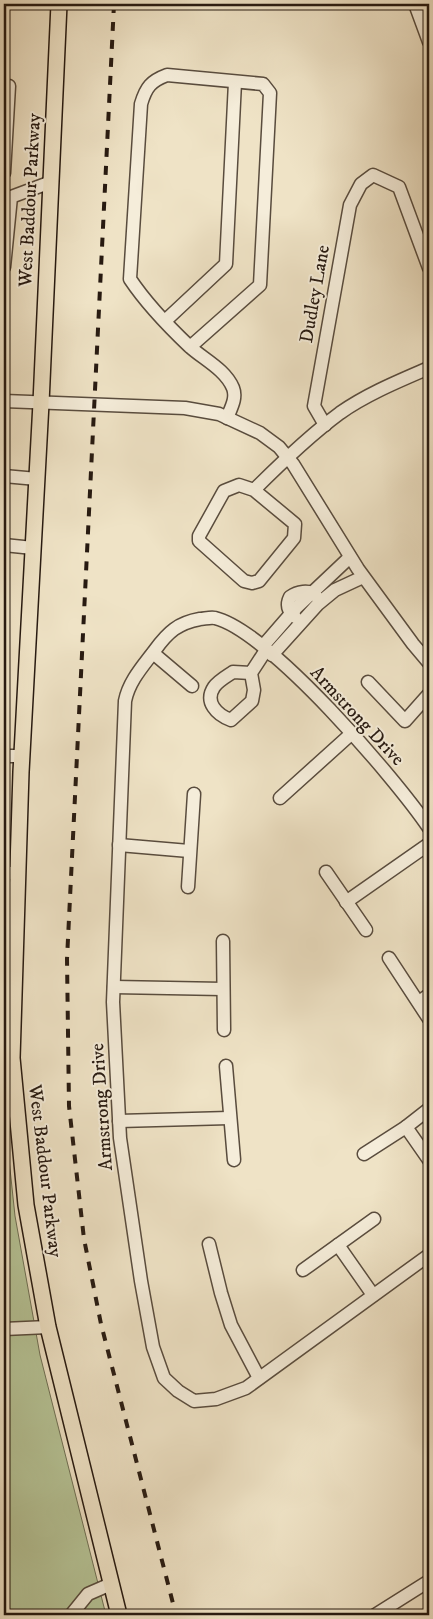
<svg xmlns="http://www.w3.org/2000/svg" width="433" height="1619" viewBox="0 0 433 1619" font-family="'IM FELL DW Pica',serif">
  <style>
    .green { fill: #b6c497; stroke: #6e6f54 }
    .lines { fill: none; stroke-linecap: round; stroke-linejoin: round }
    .minor-casing { stroke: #594c3e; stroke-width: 15 }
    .major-casing { stroke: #271a11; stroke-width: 18 }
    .minor { stroke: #f5edda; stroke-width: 12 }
    .major { stroke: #efe3c6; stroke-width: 15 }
    .rail { stroke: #271a11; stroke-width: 4; stroke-dasharray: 9 9; stroke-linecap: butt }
    .labels { text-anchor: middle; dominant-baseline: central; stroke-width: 4; stroke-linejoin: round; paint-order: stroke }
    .street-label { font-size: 19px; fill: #271a11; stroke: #f5edda }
  </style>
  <rect width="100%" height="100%" fill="#efe3c6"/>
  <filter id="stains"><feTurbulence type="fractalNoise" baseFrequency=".004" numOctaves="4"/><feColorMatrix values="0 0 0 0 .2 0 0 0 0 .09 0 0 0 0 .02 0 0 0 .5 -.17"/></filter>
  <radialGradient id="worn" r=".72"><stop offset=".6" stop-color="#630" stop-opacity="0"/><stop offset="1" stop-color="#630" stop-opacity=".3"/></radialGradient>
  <!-- green -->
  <path class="green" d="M 4,1112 L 15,1216 L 40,1355 L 106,1615 L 4,1615 Z"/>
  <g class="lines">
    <!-- minor casing -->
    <g class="minor-casing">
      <g id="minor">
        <path d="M 415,4 L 429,42"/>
        <path d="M 4,86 L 9,86 L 4,173"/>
        <path d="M 4,267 L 11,197 L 51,182"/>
        <path d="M 165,321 L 226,264 L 235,82"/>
        <path d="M 190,347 L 260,285 L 270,93 L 263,84 L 167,75 C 151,81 146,87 141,104 L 130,279 C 146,303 168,326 189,346 C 203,359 225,369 233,388 C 237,398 231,408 227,418"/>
        <path d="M 4,401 L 185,408 L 219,414 L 260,433 L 279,447 L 293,464 L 358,569 L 413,644 L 429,663"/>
        <path d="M 325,425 L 314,406 L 350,205 L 361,184 L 373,175 L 399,187 L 429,268"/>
        <path d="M 4,476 L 37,479"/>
        <path d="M 254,490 L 295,524 L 294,538 L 259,581 L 252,583 L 244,581 L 199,541 L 199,536 L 224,491 L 239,485 L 254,490 C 281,463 309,436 340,413 C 367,394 399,381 429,368"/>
        <path d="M 4,545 L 33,548"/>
        <path d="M 295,617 C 288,611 286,605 290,597 C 297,592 309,589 316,596"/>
        <path d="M 263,646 L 296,608 L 350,557"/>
        <path d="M 153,653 L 192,686"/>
        <path d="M 272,655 L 318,604 L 335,590 L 363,577"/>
        <path d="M 251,673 L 233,672 C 227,676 218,681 214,687 C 204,702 217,715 231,720 L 252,701 L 254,690 L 251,673 L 266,650"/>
        <path d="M 368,682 L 405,721 L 429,694"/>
        <path d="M 4,756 L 22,756"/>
        <path d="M 280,798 L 351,734"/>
        <path d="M 429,828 C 396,779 269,631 215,618 C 210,617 204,619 200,619 C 178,623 168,632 155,650 C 143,666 129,681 125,701 L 113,1002 L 120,1138 L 141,1281 L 153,1347 L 164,1378 L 178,1391 L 194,1401 L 216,1399 L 246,1388 L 429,1255"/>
        <path d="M 119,845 L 189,851"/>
        <path d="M 326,872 L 366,930"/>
        <path d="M 4,873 L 18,873"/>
        <path d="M 188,887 L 194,794"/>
        <path d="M 346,902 L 429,844"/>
        <path d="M 223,941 L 224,1030"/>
        <path d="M 389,958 L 429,1019"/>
        <path d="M 114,987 L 223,989"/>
        <path d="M 419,1002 L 429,995"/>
        <path d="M 226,1066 L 234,1160"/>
        <path d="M 119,1121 L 229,1118"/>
        <path d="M 406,1127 L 429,1160"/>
        <path d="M 364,1154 L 406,1127 L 429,1109"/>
        <path d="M 209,1244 L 221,1293 L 231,1325 L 259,1378"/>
        <path d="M 338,1245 L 373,1295"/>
        <path d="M 303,1270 L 374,1219"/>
        <path d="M 4,1329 L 48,1327"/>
        <path d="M 71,1615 L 88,1594 L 111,1584"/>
        <path d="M 375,1615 L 429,1581"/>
      </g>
    </g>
    <!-- major casing -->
    <g class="major-casing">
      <path id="major" d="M 59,4 L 41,403 L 21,772 L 12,1058 L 26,1205 L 48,1327 L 119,1615"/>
    </g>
    <!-- minor -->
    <use href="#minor" class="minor"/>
    <!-- major -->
    <use href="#major" class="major"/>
    <!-- rail -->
    <path class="rail" d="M 114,4 L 67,959 L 69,1106 L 84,1239 L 101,1324 L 176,1615"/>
  </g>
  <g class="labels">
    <!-- street labels -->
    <g class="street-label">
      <text transform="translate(30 200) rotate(-87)">West Baddour Parkway</text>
      <text transform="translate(315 294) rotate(-80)">Dudley Lane</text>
      <text transform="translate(357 716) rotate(47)">Armstrong Drive</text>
      <text transform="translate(102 1107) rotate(-94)">Armstrong Drive</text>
      <text transform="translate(45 1171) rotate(83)">West Baddour Parkway</text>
    </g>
  </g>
  <!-- margin -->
  <rect width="433" height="1619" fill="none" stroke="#efe3c6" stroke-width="20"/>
  <rect x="5" y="5" width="423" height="1609" fill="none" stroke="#271a11" stroke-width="2.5"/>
  <rect x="10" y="10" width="413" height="1599" fill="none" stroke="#271a11"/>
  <rect width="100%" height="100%" filter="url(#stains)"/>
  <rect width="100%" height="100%" fill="url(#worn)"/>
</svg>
